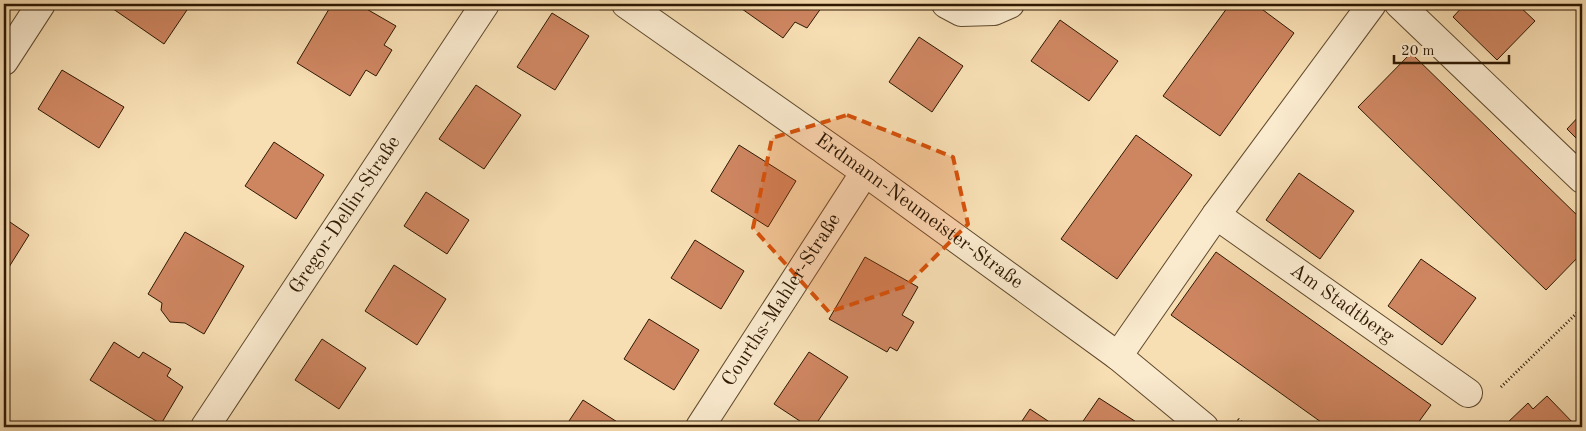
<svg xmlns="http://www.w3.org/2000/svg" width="1586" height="431" viewBox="0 0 1586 431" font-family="'Old Standard TT',serif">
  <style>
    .building { fill: #ce8661; stroke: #2e1802 }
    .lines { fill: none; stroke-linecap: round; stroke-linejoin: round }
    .minor-casing { stroke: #604a2e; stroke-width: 30 }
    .path { stroke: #2e1802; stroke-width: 3; stroke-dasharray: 1 2.5; stroke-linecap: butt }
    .minor { stroke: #faeace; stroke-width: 28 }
    .marked { fill: #d5520b; fill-opacity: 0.2; stroke: #d5520b; stroke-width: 4; stroke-dasharray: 10 6; stroke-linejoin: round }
    .labels { text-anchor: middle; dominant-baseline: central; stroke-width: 4; stroke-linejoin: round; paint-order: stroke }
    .street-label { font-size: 20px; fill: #2e1802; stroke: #faeace }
  </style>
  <rect width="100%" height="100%" fill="#f7deb3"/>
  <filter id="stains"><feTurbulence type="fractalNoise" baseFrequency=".004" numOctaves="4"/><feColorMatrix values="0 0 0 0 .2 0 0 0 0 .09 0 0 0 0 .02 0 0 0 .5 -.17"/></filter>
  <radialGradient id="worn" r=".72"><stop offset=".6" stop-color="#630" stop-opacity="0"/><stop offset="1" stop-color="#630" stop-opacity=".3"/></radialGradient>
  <!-- building -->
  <g class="building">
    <path d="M 106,4 L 191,4 L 164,44 Z"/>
    <path d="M 332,4 L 358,4 L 396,26 L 384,45 L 392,50 L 376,76 L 366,70 L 350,96 L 297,63 Z"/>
    <path d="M 735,4 L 824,4 L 807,28 L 795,22 L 783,38 Z"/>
    <path d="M 1230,4 L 1255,4 L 1294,33 L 1220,136 L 1163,96 Z"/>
    <path d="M 1465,4 L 1517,4 L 1535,21 L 1497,60 L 1453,17 Z"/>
    <path d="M 552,13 L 589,36 L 555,90 L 517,67 Z"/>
    <path d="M 1060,20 L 1118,61 L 1089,101 L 1031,61 Z"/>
    <path d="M 919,37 L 963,66 L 932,112 L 889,82 Z"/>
    <path d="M 1411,53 L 1582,220 L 1582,253 L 1546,290 L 1358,107 Z"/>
    <path d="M 62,70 L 124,107 L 99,148 L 38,109 Z"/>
    <path d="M 476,85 L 521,115 L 484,169 L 439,139 Z"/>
    <path d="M 1582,113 L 1582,144 L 1567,129 Z"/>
    <path d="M 1136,135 L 1192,175 L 1117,279 L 1061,239 Z"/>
    <path d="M 274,142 L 324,175 L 296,219 L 245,186 Z"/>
    <path d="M 739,145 L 796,181 L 768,227 L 711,191 Z"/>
    <path d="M 1299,173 L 1354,211 L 1320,259 L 1266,220 Z"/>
    <path d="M 426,192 L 469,220 L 447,254 L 404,226 Z"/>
    <path d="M 4,218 L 29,235 L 4,275 Z"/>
    <path d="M 185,232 L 244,266 L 204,334 L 185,323 L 170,322 L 161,310 L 162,303 L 148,294 Z"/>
    <path d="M 695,240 L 744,271 L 721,309 L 671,278 Z"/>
    <path d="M 1216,252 L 1431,405 L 1415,427 L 1328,427 L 1171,315 Z"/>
    <path d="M 865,257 L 918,287 L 902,315 L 914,322 L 897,351 L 890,347 L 887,352 L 829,319 Z"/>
    <path d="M 1421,259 L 1476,298 L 1442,345 L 1388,306 Z"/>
    <path d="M 394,265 L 446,299 L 417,345 L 365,311 Z"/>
    <path d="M 649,319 L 699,350 L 674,390 L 624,359 Z"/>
    <path d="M 322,339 L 366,368 L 339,409 L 295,380 Z"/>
    <path d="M 114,342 L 139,358 L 143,352 L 171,369 L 167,376 L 183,387 L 161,424 L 90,380 Z"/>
    <path d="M 809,352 L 848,377 L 814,427 L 809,427 L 774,404 Z"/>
    <path d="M 1547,396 L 1577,427 L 1506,427 L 1504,426 L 1528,403 L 1533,409 Z"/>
    <path d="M 1099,398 L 1144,427 L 1079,427 Z"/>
    <path d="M 583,400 L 625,427 L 565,427 Z"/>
    <path d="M 1030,409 L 1057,427 L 1018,427 Z"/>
  </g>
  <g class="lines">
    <!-- minor casing -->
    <g class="minor-casing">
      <g id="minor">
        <path id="s1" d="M 626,4 L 865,172 L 1118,356 L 1204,427"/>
        <path d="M 946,4 L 961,12 L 994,11 L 1010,4"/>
        <path d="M 1399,4 L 1582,179"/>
        <path d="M 4,61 L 41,4"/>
        <path id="s2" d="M 1216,215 L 1468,393"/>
        <path d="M 1118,356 L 1216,215 L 1372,4"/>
        <path id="s3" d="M 205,427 L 485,4"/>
        <path id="s4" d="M 700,427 L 865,172"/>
      </g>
    </g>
    <!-- path -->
    <g class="path">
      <path d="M 1501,387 L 1582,308"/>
      <path d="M 1238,419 L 1247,427"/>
    </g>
    <!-- minor -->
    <use href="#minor" class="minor"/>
  </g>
  <!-- marked area -->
  <path class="marked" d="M 847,115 L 953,157 L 968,224 L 906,286 L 829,312 L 753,228 L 772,138 Z"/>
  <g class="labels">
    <!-- street labels -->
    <g class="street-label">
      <text stroke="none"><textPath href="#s1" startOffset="359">Erdmann-Neumeister-Straße</textPath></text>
      <text stroke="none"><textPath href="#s3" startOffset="254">Gregor-Dellin-Straße</textPath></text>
      <text stroke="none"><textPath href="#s4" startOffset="151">Courths-Mahler-Straße</textPath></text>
      <text stroke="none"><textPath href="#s2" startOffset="154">Am Stadtberg</textPath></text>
    </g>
  </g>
  <!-- margin -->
  <rect width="1586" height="431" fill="none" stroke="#f7deb3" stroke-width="20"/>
  <rect x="5" y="5" width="1576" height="421" fill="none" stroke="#2e1802" stroke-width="2.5"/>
  <rect x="10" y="10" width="1566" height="411" fill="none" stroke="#2e1802"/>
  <!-- scale -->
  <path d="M1394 55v8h115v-8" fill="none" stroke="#2e1802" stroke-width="2.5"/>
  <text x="1401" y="55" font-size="15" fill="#2e1802" stroke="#faeace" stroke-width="4" paint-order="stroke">20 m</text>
  <rect width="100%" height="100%" filter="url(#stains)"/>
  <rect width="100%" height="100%" fill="url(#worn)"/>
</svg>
